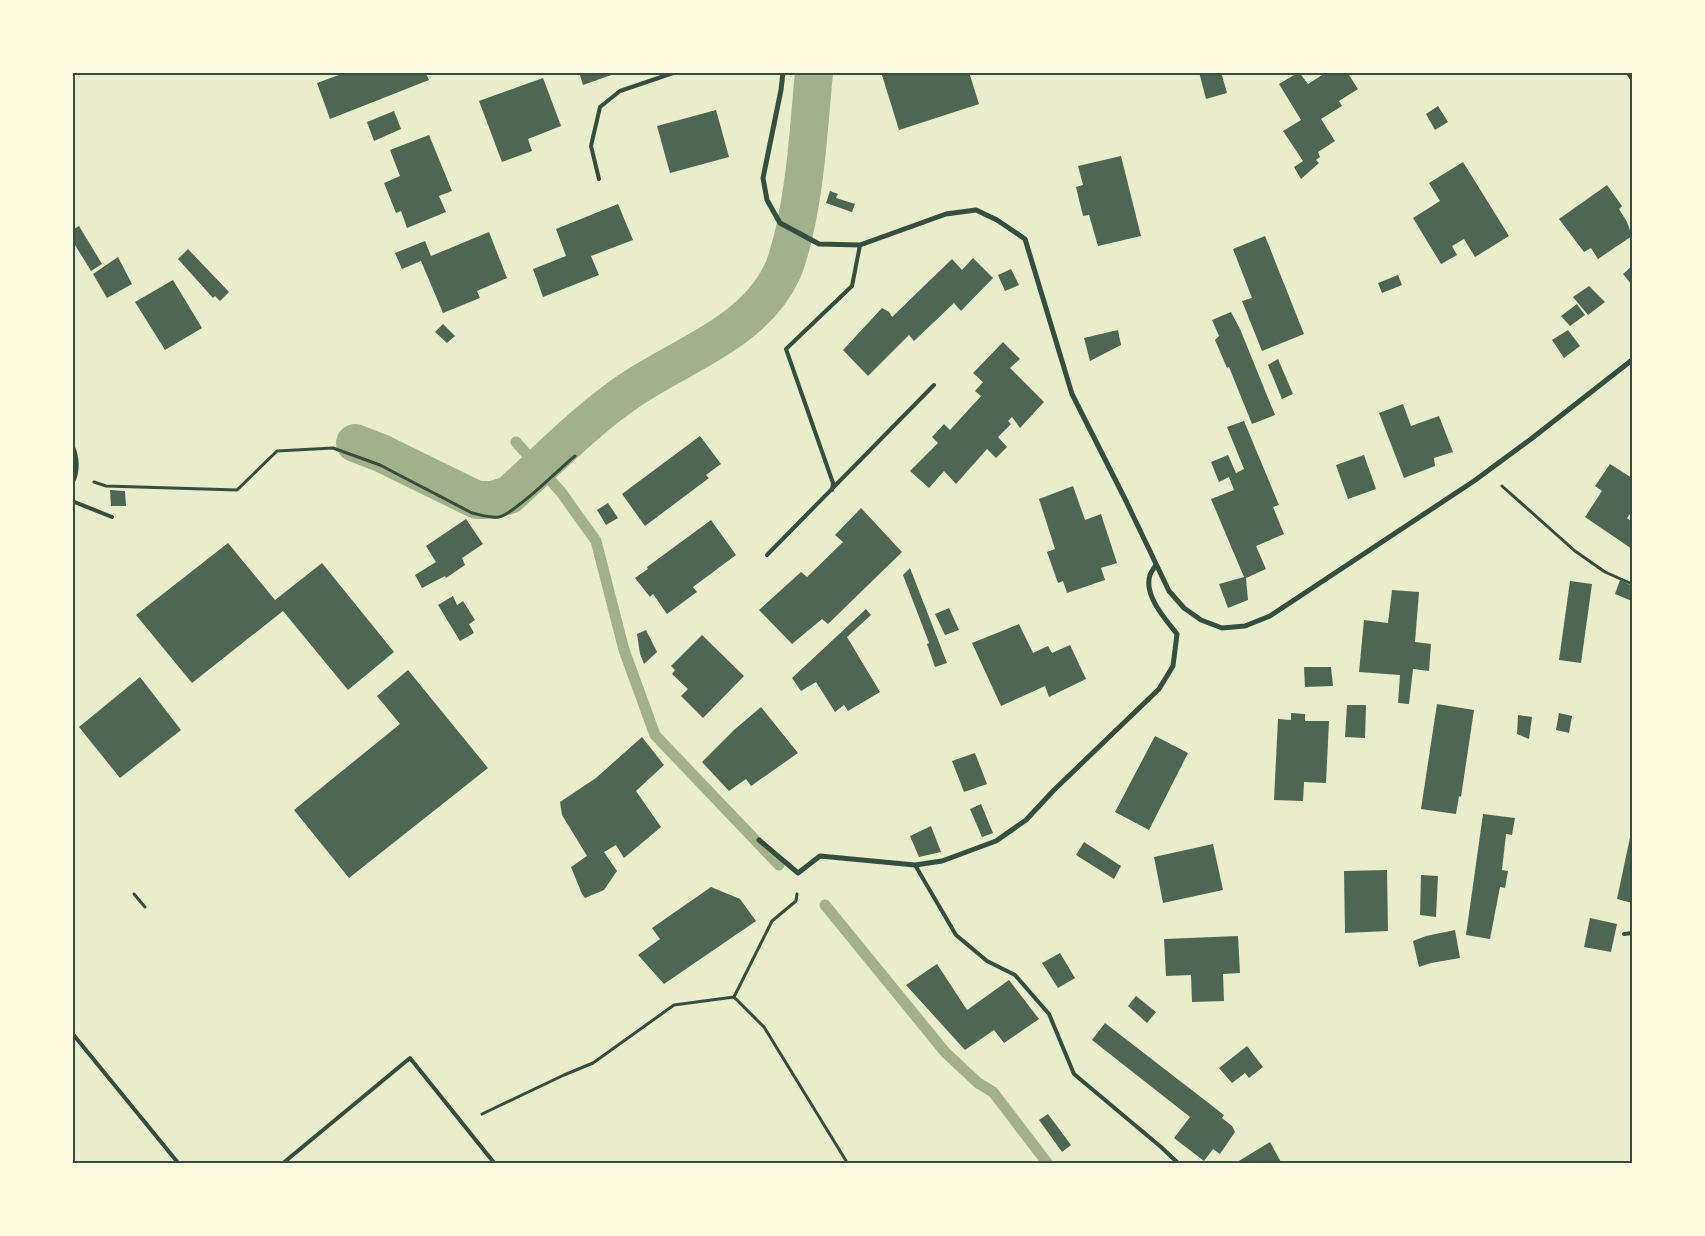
<svg xmlns="http://www.w3.org/2000/svg" width="1705" height="1236" viewBox="0 0 1705 1236" font-family="'Open Sans',sans-serif">
  <style>
    .lines { fill: none; stroke-linecap: round; stroke-linejoin: round }
    .stream { stroke: #a3b18a; stroke-width: 11 }
    .canal { stroke: #a3b18a; stroke-width: 38 }
    .building { fill: #4f6655 }
    .path { stroke: #344e41; stroke-width: 3 }
    .service { stroke: #344e41; stroke-width: 4 }
    .minor { stroke: #344e41; stroke-width: 5 }
    .neatline { fill: none; stroke: #344e41; stroke-width: 2 }
  </style>
  <rect width="100%" height="100%" fill="#e9edc9"/>
  <g class="lines">
    <!-- stream -->
    <g class="stream">
      <path d="M 516,442 L 561,492 L 596,541 L 624,650 L 655,735 L 779,865"/>
      <path d="M 825,905 L 945,1052 L 978,1083 L 993,1092 L 1048,1164"/>
    </g>
    <!-- canal -->
    <path class="canal" d="M 355,443 L 381,453 L 477,500 L 493,500 L 509,495 C 548,460 585,421 629,391 C 681,355 755,333 783,270 C 788,258 791,245 794,233 C 806,181 809,126 814,72"/>
  </g>
  <!-- building -->
  <g class="building">
    <path d="M 347,72 L 425,72 L 429,80 L 330,119 L 317,83 Z"/>
    <path d="M 579,72 L 617,72 L 617,73 L 583,85 Z"/>
    <path d="M 881,72 L 969,72 L 979,104 L 899,130 Z"/>
    <path d="M 1199,72 L 1221,72 L 1227,93 L 1206,99 Z"/>
    <path d="M 1299,72 L 1308,84 L 1327,72 L 1347,72 L 1358,89 L 1339,101 L 1342,106 L 1321,119 L 1335,141 L 1318,152 L 1320,157 L 1316,160 L 1319,163 L 1301,179 L 1294,167 L 1303,161 L 1283,131 L 1301,120 L 1279,84 Z"/>
    <path d="M 543,78 L 561,126 L 528,139 L 532,151 L 502,162 L 479,101 Z"/>
    <path d="M 1438,106 L 1448,122 L 1435,130 L 1426,114 Z"/>
    <path d="M 716,110 L 729,157 L 670,173 L 657,126 Z"/>
    <path d="M 394,111 L 401,129 L 374,141 L 367,122 Z"/>
    <path d="M 429,135 L 452,191 L 439,196 L 446,212 L 407,228 L 401,211 L 396,213 L 384,183 L 400,176 L 390,150 Z"/>
    <path d="M 1121,156 L 1141,236 L 1098,246 L 1089,215 L 1083,216 L 1076,187 L 1083,185 L 1078,166 Z"/>
    <path d="M 1463,162 L 1509,236 L 1475,257 L 1464,239 L 1452,246 L 1457,255 L 1441,264 L 1413,218 L 1440,201 L 1429,183 Z"/>
    <path d="M 1607,185 L 1622,206 L 1619,209 L 1627,222 L 1632,236 L 1598,259 L 1591,248 L 1584,252 L 1559,219 Z"/>
    <path d="M 830,191 L 838,194 L 836,198 L 855,204 L 852,212 L 826,203 Z"/>
    <path d="M 618,204 L 633,240 L 591,256 L 599,275 L 543,297 L 533,269 L 566,256 L 556,229 Z"/>
    <path d="M 79,226 L 102,264 L 91,271 L 72,240 L 72,230 Z"/>
    <path d="M 489,232 L 507,278 L 477,291 L 480,298 L 443,313 L 421,261 L 402,269 L 395,253 L 425,241 L 431,256 Z"/>
    <path d="M 1265,236 L 1304,334 L 1262,351 L 1242,301 L 1252,298 L 1233,249 Z"/>
    <path d="M 188,249 L 229,292 L 220,301 L 215,296 L 213,298 L 178,259 Z"/>
    <path d="M 118,257 L 132,284 L 107,298 L 93,274 Z"/>
    <path d="M 973,258 L 993,278 L 961,311 L 954,303 L 914,341 L 909,335 L 868,376 L 843,350 L 882,308 L 889,312 L 892,317 L 952,259 L 962,270 Z"/>
    <path d="M 1632,266 L 1632,285 L 1623,274 Z"/>
    <path d="M 1011,269 L 1019,285 L 1005,291 L 998,275 Z"/>
    <path d="M 1398,275 L 1402,285 L 1382,293 L 1378,283 Z"/>
    <path d="M 173,280 L 202,328 L 165,350 L 135,302 Z"/>
    <path d="M 1589,286 L 1605,302 L 1588,315 L 1573,297 Z"/>
    <path d="M 1577,304 L 1585,315 L 1570,326 L 1561,316 Z"/>
    <path d="M 1231,312 L 1240,329 L 1275,415 L 1252,424 L 1229,367 L 1227,368 L 1215,340 L 1219,336 L 1212,320 Z"/>
    <path d="M 443,324 L 455,336 L 447,343 L 435,332 Z"/>
    <path d="M 1118,330 L 1121,345 L 1090,361 L 1084,338 Z"/>
    <path d="M 1568,330 L 1580,346 L 1564,358 L 1552,340 Z"/>
    <path d="M 1003,342 L 1020,359 L 1010,368 L 1044,402 L 1020,428 L 1012,417 L 1008,421 L 1011,424 L 998,437 L 1007,447 L 996,458 L 987,449 L 956,484 L 944,471 L 929,488 L 910,471 L 938,443 L 932,437 L 944,424 L 950,430 L 981,396 L 975,391 L 983,382 L 973,373 Z"/>
    <path d="M 1278,359 L 1293,394 L 1282,399 L 1268,365 Z"/>
    <path d="M 1403,404 L 1411,426 L 1439,416 L 1453,452 L 1434,458 L 1435,466 L 1404,478 L 1379,413 Z"/>
    <path d="M 1244,421 L 1279,505 L 1273,507 L 1284,534 L 1256,546 L 1266,569 L 1246,578 L 1248,600 L 1228,608 L 1219,584 L 1244,577 L 1211,499 L 1234,490 L 1229,477 L 1219,482 L 1211,462 L 1228,455 L 1236,473 L 1244,469 L 1227,427 Z"/>
    <path d="M 700,436 L 721,464 L 706,475 L 709,478 L 645,526 L 622,494 Z"/>
    <path d="M 1364,455 L 1376,489 L 1348,499 L 1336,465 Z"/>
    <path d="M 1610,464 L 1632,478 L 1632,511 L 1627,518 L 1632,522 L 1632,549 L 1585,517 L 1602,491 L 1595,486 Z"/>
    <path d="M 1073,486 L 1085,520 L 1101,514 L 1117,563 L 1101,568 L 1105,580 L 1067,593 L 1063,581 L 1058,583 L 1047,552 L 1055,549 L 1039,499 Z"/>
    <path d="M 110,490 L 125,491 L 126,506 L 111,506 Z"/>
    <path d="M 608,503 L 618,518 L 606,525 L 597,510 Z"/>
    <path d="M 861,508 L 902,552 L 828,624 L 822,619 L 792,644 L 759,610 L 801,572 L 807,577 L 843,542 L 835,535 Z"/>
    <path d="M 466,519 L 483,544 L 462,558 L 465,565 L 446,578 L 445,576 L 422,588 L 415,575 L 436,562 L 426,546 Z"/>
    <path d="M 711,520 L 736,555 L 693,587 L 697,592 L 667,614 L 653,594 L 650,597 L 635,578 L 648,569 L 647,567 Z"/>
    <path d="M 228,543 L 275,600 L 322,563 L 394,652 L 348,690 L 283,611 L 192,683 L 136,615 Z"/>
    <path d="M 910,568 L 947,663 L 935,667 L 927,644 L 929,643 L 903,575 Z"/>
    <path d="M 1620,580 L 1632,586 L 1632,601 L 1615,594 Z"/>
    <path d="M 1570,581 L 1592,584 L 1581,663 L 1559,660 Z"/>
    <path d="M 1392,590 L 1419,592 L 1415,642 L 1431,644 L 1429,671 L 1413,669 L 1409,704 L 1398,703 L 1400,675 L 1359,672 L 1364,620 L 1388,623 Z"/>
    <path d="M 453,596 L 457,605 L 463,601 L 475,620 L 469,624 L 474,633 L 460,641 L 438,605 Z"/>
    <path d="M 949,608 L 959,630 L 945,635 L 935,614 Z"/>
    <path d="M 866,609 L 871,615 L 847,637 L 880,692 L 848,711 L 844,705 L 835,712 L 816,682 L 801,691 L 792,678 Z"/>
    <path d="M 1019,624 L 1033,653 L 1048,646 L 1052,653 L 1070,645 L 1086,679 L 1049,697 L 1045,686 L 1001,706 L 972,643 Z"/>
    <path d="M 646,630 L 657,652 L 644,664 L 640,654 L 637,634 Z"/>
    <path d="M 702,635 L 744,676 L 703,718 L 681,696 L 688,689 L 672,674 L 675,670 L 671,666 Z"/>
    <path d="M 1304,667 L 1331,667 L 1333,686 L 1305,687 Z"/>
    <path d="M 408,670 L 488,768 L 349,878 L 294,810 L 400,724 L 377,696 Z"/>
    <path d="M 140,677 L 181,730 L 120,778 L 79,727 Z"/>
    <path d="M 1437,704 L 1474,710 L 1461,797 L 1459,796 L 1456,814 L 1421,809 Z"/>
    <path d="M 1347,705 L 1366,705 L 1365,738 L 1345,737 Z"/>
    <path d="M 761,707 L 798,753 L 751,786 L 746,779 L 729,791 L 702,762 L 734,730 Z"/>
    <path d="M 1291,713 L 1305,714 L 1305,721 L 1329,721 L 1326,783 L 1304,782 L 1303,801 L 1274,800 L 1278,719 L 1291,720 Z"/>
    <path d="M 1559,713 L 1572,716 L 1569,733 L 1556,730 Z"/>
    <path d="M 1518,715 L 1532,717 L 1529,739 L 1517,734 Z"/>
    <path d="M 1155,736 L 1188,753 L 1149,830 L 1115,812 Z"/>
    <path d="M 642,737 L 664,765 L 636,791 L 661,827 L 624,858 L 616,845 L 604,852 L 617,871 L 604,890 L 585,898 L 582,894 L 571,867 L 587,856 L 562,815 L 560,802 L 596,778 Z"/>
    <path d="M 975,753 L 987,784 L 964,792 L 952,761 Z"/>
    <path d="M 981,804 L 993,833 L 982,837 L 970,809 Z"/>
    <path d="M 1483,814 L 1515,818 L 1512,835 L 1506,834 L 1502,870 L 1508,871 L 1505,888 L 1500,887 L 1490,939 L 1466,935 Z"/>
    <path d="M 931,826 L 941,852 L 919,857 L 910,836 Z"/>
    <path d="M 1632,828 L 1632,903 L 1617,899 Z"/>
    <path d="M 1084,842 L 1121,866 L 1114,879 L 1076,855 Z"/>
    <path d="M 1213,844 L 1223,890 L 1163,903 L 1154,857 Z"/>
    <path d="M 1387,870 L 1388,931 L 1345,933 L 1344,871 Z"/>
    <path d="M 1421,875 L 1438,876 L 1436,917 L 1420,915 Z"/>
    <path d="M 711,887 L 740,899 L 756,921 L 664,984 L 638,955 L 660,939 L 652,928 Z"/>
    <path d="M 1590,918 L 1617,924 L 1611,952 L 1584,947 Z"/>
    <path d="M 1455,930 L 1460,958 L 1431,963 L 1419,967 L 1413,941 L 1426,936 Z"/>
    <path d="M 1238,936 L 1240,973 L 1223,974 L 1224,1001 L 1192,1002 L 1191,975 L 1166,976 L 1164,939 Z"/>
    <path d="M 1060,953 L 1075,978 L 1058,988 L 1042,963 Z"/>
    <path d="M 937,964 L 967,1010 L 1009,980 L 1039,1019 L 1004,1043 L 994,1030 L 965,1050 L 906,985 Z"/>
    <path d="M 1136,996 L 1156,1012 L 1147,1023 L 1128,1006 Z"/>
    <path d="M 1105,1023 L 1224,1115 L 1222,1118 L 1232,1126 L 1235,1132 L 1220,1154 L 1213,1149 L 1204,1161 L 1174,1138 L 1190,1117 L 1092,1040 Z"/>
    <path d="M 1247,1046 L 1263,1067 L 1249,1078 L 1245,1073 L 1232,1083 L 1219,1068 Z"/>
    <path d="M 1048,1114 L 1071,1145 L 1062,1152 L 1039,1120 Z"/>
    <path d="M 1270,1142 L 1282,1164 L 1234,1164 Z"/>
  </g>
  <g class="lines">
    <!-- path -->
    <g class="path">
      <path d="M 94,482 L 106,486 L 237,490 L 277,451 L 333,448 L 380,465 L 472,513 C 481,515 489,518 499,517 C 514,514 560,468 575,456"/>
      <path d="M 1502,486 L 1575,551 L 1605,572 L 1632,584"/>
      <path d="M 134,894 L 145,907"/>
      <path d="M 734,997 L 764,1027 L 848,1164"/>
      <path d="M 482,1114 L 564,1075 L 593,1063 L 674,1005 L 734,997 L 772,921 L 796,901 L 797,894"/>
    </g>
    <!-- service -->
    <g class="service">
      <path d="M 599,179 L 591,146 L 600,107 L 620,91 L 676,72"/>
      <path d="M 832,490 L 833,483 L 786,349 L 852,286 L 860,245"/>
      <path d="M 72,501 L 112,517"/>
      <path d="M 767,555 L 934,385"/>
      <path d="M 915,865 L 956,935 L 987,961 L 1015,975 L 1049,1014 L 1074,1074 L 1161,1147 L 1179,1164"/>
      <path d="M 1624,934 L 1632,933"/>
      <path d="M 72,1033 L 179,1164"/>
      <path d="M 282,1164 L 410,1058 L 495,1164"/>
    </g>
    <!-- minor -->
    <g class="minor">
      <path d="M 783,72 L 781,90 L 763,178 L 767,200 L 780,223 L 819,244 L 860,245 L 946,214 L 976,210 L 997,220 L 1025,239 L 1072,394 L 1125,499 L 1169,591 L 1184,608 L 1201,620 L 1222,628 L 1245,626 L 1270,616 L 1474,481 L 1531,439 L 1632,360"/>
      <path d="M 1628,72 L 1632,78"/>
      <path d="M 72,446 C 77,456 78,473 72,482"/>
      <path d="M 759,840 L 798,873 L 820,856 L 915,865 L 942,861 L 996,841 L 1026,820 L 1054,790 L 1159,689 L 1173,666 L 1177,634 C 1166,620 1143,595 1150,575 C 1151,572 1154,568 1156,565"/>
    </g>
  </g>
  <!-- border -->
  <rect width="1705" height="1236" fill="none" stroke="#fefae0" stroke-width="148"/>
  <rect x="74" y="74" width="1557" height="1088" class="neatline"/>
</svg>
